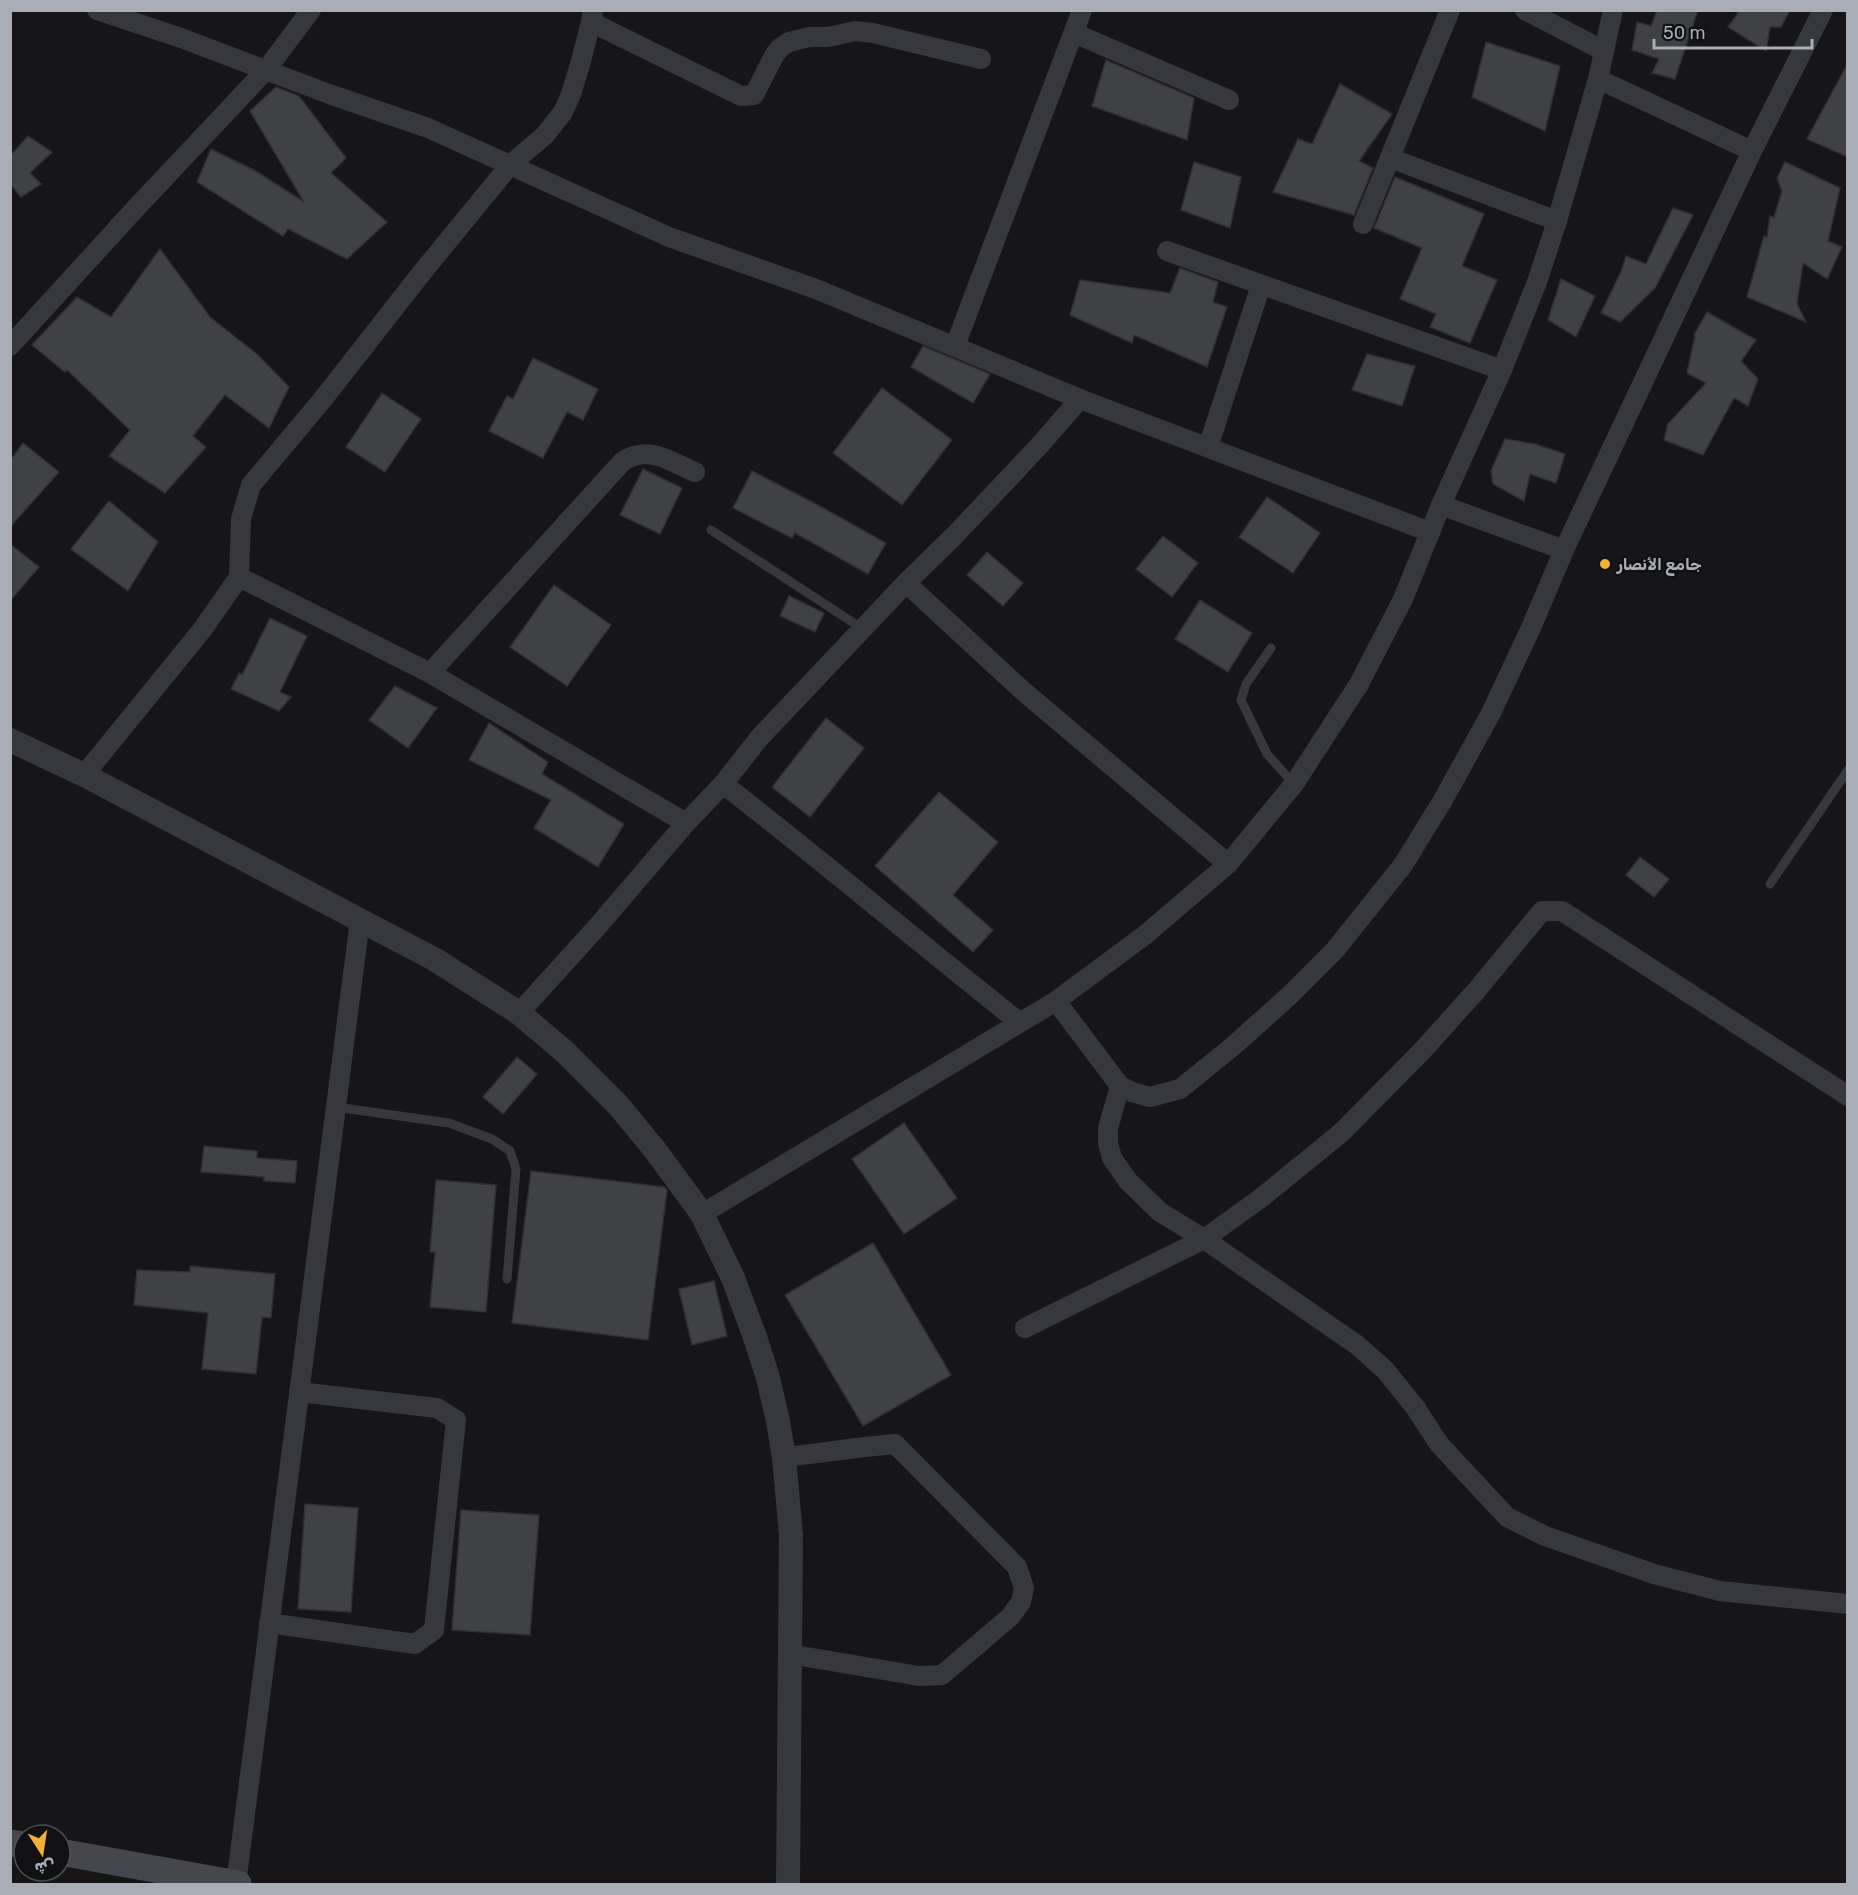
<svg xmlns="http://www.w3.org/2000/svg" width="1858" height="1895" viewBox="0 0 1858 1895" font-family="Rubik,'Noto Naskh Arabic',sans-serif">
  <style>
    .building { fill: #404145; stroke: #303034; stroke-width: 1.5 }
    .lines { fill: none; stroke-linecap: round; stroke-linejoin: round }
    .service { stroke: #37383d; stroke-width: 9 }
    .minor { stroke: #37383d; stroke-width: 20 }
    .tertiary { stroke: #37383d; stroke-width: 24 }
    .secondary { stroke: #45474d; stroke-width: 27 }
    .poi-dot { fill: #f2b134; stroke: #111113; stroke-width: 2 }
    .labels { text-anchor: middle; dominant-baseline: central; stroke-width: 4.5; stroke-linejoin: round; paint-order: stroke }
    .poi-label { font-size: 16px; font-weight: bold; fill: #a8adb8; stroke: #111113; text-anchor: start }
  </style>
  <rect width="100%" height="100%" fill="#161618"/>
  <!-- building -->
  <g class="building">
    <path d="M 1657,10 L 1698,10 L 1675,79 L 1652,73 L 1659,59 L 1632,50 L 1637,22 L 1651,26 Z"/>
    <path d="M 1740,10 L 1790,10 L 1781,27 L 1770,27 L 1766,51 L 1728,27 Z"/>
    <path d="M 1486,42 L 1560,66 L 1545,131 L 1472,97 Z"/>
    <path d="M 1106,60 L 1194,98 L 1187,140 L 1092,106 Z"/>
    <path d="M 1848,63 L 1848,157 L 1807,139 Z"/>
    <path d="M 1340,84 L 1392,114 L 1359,161 L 1373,168 L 1354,215 L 1273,192 L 1298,139 L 1312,144 Z"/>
    <path d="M 276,87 L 299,96 L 346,158 L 331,173 L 387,222 L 347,259 L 288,229 L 283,236 L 197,182 L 211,149 L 254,170 L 304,202 L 250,111 Z"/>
    <path d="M 28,136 L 52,152 L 30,173 L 41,184 L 21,197 L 10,184 L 10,156 Z"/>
    <path d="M 1194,162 L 1241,177 L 1230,228 L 1181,210 Z"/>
    <path d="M 1785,162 L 1840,188 L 1828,241 L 1842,247 L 1827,279 L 1803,263 L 1797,304 L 1806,322 L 1747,297 L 1764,236 L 1767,237 L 1770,216 L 1774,218 L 1782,191 L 1777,178 Z"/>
    <path d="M 1395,177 L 1484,214 L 1462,266 L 1497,280 L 1470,343 L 1430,327 L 1436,314 L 1400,299 L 1422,248 L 1374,228 Z"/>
    <path d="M 1673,208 L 1693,215 L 1655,288 L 1620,322 L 1601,313 L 1621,272 L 1626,256 L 1646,264 Z"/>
    <path d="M 160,249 L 210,317 L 258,355 L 289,387 L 269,428 L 225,395 L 193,436 L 206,447 L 165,493 L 109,456 L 130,430 L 67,370 L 65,372 L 32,345 L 77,297 L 111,317 Z"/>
    <path d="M 1180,268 L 1218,282 L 1213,302 L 1227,307 L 1207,367 L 1134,335 L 1132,343 L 1070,315 L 1080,280 L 1170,293 Z"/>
    <path d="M 1561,279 L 1595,296 L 1576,337 L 1548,320 Z"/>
    <path d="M 1707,312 L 1756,340 L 1741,361 L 1758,379 L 1748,406 L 1734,398 L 1703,455 L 1664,440 L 1668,424 L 1706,383 L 1687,373 L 1695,336 L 1694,335 Z"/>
    <path d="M 923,346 L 990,374 L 973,403 L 911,367 Z"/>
    <path d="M 1367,354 L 1415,366 L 1402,406 L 1352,390 Z"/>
    <path d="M 533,358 L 598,389 L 583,420 L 567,412 L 543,458 L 489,431 L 507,396 L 513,399 Z"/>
    <path d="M 882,388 L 952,440 L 902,505 L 833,453 Z"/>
    <path d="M 382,393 L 421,419 L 385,472 L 346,447 Z"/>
    <path d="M 1505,439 L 1535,444 L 1565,454 L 1556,483 L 1530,474 L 1524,501 L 1493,484 L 1491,471 Z"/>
    <path d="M 23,443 L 59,472 L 10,527 L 10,461 Z"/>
    <path d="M 643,469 L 682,488 L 660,534 L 620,515 Z"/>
    <path d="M 752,471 L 816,504 L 886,543 L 868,574 L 795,533 L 792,538 L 733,508 Z"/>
    <path d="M 1267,497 L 1320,533 L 1293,573 L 1239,537 Z"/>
    <path d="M 109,501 L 158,542 L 128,591 L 71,549 Z"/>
    <path d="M 1163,536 L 1198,563 L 1172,597 L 1136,569 Z"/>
    <path d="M 10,544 L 39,567 L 10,601 Z"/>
    <path d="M 987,552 L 1023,583 L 1003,606 L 967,575 Z"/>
    <path d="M 554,585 L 611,625 L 567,686 L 510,647 Z"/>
    <path d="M 789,596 L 824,613 L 815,632 L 780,616 Z"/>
    <path d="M 1200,600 L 1252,633 L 1228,672 L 1175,639 Z"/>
    <path d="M 270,618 L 307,636 L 280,692 L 291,697 L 279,711 L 231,689 L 239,673 L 242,675 Z"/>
    <path d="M 395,686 L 437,708 L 408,748 L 369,720 Z"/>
    <path d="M 826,718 L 864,748 L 810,817 L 772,787 Z"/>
    <path d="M 489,723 L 548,762 L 542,774 L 624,824 L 598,867 L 534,828 L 551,800 L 469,760 Z"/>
    <path d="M 939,792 L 998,842 L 953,895 L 993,930 L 973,952 L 875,866 Z"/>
    <path d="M 1640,857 L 1669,879 L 1654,897 L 1626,875 Z"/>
    <path d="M 517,1057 L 537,1074 L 503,1114 L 483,1097 Z"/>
    <path d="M 904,1123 L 957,1198 L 904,1234 L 852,1159 Z"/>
    <path d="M 204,1146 L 257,1151 L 257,1158 L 297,1161 L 295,1183 L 264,1181 L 264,1177 L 201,1172 Z"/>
    <path d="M 531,1171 L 664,1187 L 667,1190 L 648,1340 L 512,1323 Z"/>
    <path d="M 436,1180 L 496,1185 L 486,1312 L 430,1307 L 435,1252 L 430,1252 Z"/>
    <path d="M 873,1243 L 951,1375 L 863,1426 L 785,1295 Z"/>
    <path d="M 190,1266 L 275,1274 L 271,1318 L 262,1317 L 256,1374 L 202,1369 L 208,1313 L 134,1305 L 137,1270 L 190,1272 Z"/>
    <path d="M 714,1281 L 727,1336 L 692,1345 L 679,1289 Z"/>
    <path d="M 305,1504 L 358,1508 L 351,1612 L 298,1609 Z"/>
    <path d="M 461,1510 L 539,1515 L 530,1635 L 452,1630 Z"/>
  </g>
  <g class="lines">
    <!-- service -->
    <g class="service">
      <path d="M 711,530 L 863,629"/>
      <path d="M 1271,648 L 1246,684 L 1241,700 L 1267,754 L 1294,784"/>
      <path d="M 1770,884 L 1848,770"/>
      <path d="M 336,1107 L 449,1123 L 492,1139 L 510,1151 L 516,1169 L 507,1279"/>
    </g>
    <!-- minor -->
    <g class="minor">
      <path d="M 97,10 L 181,38 L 329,94 L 428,128 L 669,237 L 816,289 L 1080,399 L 1430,532"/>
      <path d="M 1525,10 L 1604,51"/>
      <path d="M 591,22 L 741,96 L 754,95 L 775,54 L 780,48 L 789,42 L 809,37 L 828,37 L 855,31 L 873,33 L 981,59"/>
      <path d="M 1074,33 L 1229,100"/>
      <path d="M 1598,79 L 1752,151"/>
      <path d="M 1390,158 L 1557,221"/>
      <path d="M 1363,224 L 1450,10"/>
      <path d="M 1167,251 L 1502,370"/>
      <path d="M 10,346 L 135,209 L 266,70 L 311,10"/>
      <path d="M 955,346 L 1082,10"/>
      <path d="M 1208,447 L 1261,285"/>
      <path d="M 1441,505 L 1564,550"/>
      <path d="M 239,577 L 430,673 L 623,461 C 650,445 669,461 695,472"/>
      <path d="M 906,583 L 1023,691 L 1228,864"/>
      <path d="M 430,673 L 686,823"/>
      <path d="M 84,775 L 202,630 L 239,577 L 241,519 L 251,485 L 323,399 L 420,275 L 510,165 L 545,135 L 563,112 L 571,94 L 581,61 L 591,22 L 593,10"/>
      <path d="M 723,784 C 823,861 919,943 1019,1022"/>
      <path d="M 1056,1001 L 1120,1086 L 1132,1092 L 1150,1097 L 1180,1089 L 1232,1047 L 1289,996 L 1335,950 L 1403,865 L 1443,800 L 1491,713 L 1530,630 L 1564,550 L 1752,151 L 1823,10"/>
      <path d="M 519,1013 L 597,927 L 686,823 L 723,784 L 760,737 L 906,583 L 955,535 L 1038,447 L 1080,399"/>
      <path d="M 1120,1086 L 1108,1128 L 1108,1143 L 1112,1158 L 1128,1181 L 1160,1212 L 1204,1239 L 1357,1345 L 1385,1370 L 1415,1407 L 1439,1444 L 1507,1517 L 1545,1536 L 1654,1574 L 1720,1591 L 1848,1604"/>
      <path d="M 702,1214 L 1056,1001 L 1145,935 L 1228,864 L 1294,784 L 1359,684 L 1403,599 L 1441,505 L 1502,370 L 1537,282 L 1557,221 L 1598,79 L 1613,10"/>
      <path d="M 1025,1328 L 1204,1239 L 1261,1198 L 1342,1132 L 1422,1051 L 1476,991 L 1542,911 L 1562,911 L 1848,1096"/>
      <path d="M 784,1457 C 821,1453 858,1447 895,1444 L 1017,1567 L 1024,1588 L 1021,1602 L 1010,1617 L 942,1675 L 919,1676 L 789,1654"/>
      <path d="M 269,1623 L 415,1644 L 434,1630 L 456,1420 L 437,1408 L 299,1392"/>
      <path d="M 236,1884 L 360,920"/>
    </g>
    <!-- tertiary -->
    <path class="tertiary" d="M 10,740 L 84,775 L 434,959 L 519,1013 L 565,1052 L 618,1105 L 655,1150 L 702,1214 L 733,1278 L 755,1337 L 768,1378 L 778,1421 L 784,1457 L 791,1535 L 788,1884"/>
    <!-- secondary -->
    <g class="secondary">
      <path d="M 10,1843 L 24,1845"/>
      <path d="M 60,1852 L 238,1884"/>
    </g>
  </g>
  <!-- markers -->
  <circle class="poi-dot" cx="1605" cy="564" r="6"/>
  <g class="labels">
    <!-- poi labels -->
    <g class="poi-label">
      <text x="1617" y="564">جامع الأنصار</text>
    </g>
  </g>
  <!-- border -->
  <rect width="1858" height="1895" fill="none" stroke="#a8adb8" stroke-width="24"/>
  <!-- north arrow -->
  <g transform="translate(42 1853) rotate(168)"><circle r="28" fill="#111113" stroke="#4d4f55" stroke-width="1.5"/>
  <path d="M0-4.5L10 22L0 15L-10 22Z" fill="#f2b134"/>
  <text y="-9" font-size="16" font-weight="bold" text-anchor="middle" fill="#a8adb8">ش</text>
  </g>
  <!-- scale -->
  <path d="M1654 39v9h158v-9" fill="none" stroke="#a8adb8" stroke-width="3"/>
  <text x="1663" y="39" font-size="18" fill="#a8adb8" stroke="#111113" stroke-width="4.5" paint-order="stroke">50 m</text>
</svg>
